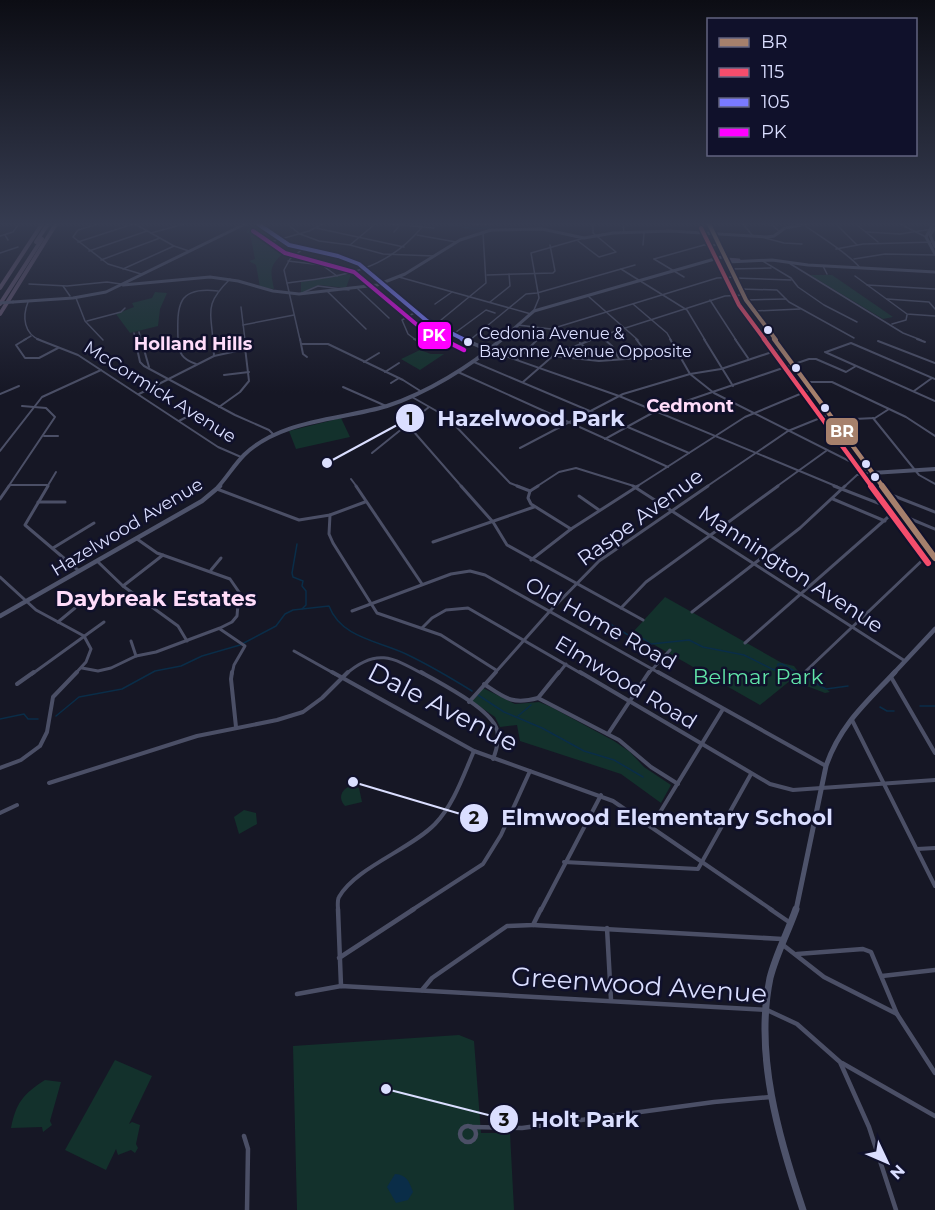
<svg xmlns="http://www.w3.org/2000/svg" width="935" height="1210" viewBox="0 0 935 1210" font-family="Montserrat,sans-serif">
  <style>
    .green { fill: #13312c }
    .water { fill: #0a2d48 }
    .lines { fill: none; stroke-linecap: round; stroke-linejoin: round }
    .stream { stroke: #0a2d48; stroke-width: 1.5 }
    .street-far4 { stroke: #4b4f66; stroke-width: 1.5 }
    .street-far3 { stroke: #4b4f66; stroke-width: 2 }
    .street-far2 { stroke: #4b4f66; stroke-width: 3 }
    .street-far1 { stroke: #4b4f66; stroke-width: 4 }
    .street { stroke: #4b4f66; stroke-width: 4.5 }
    .secondary-far4 { stroke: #4e536b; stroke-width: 3 }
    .secondary-far3 { stroke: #4e536b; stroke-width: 4 }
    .secondary-far2 { stroke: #4e536b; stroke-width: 4.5 }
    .secondary-far1 { stroke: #4e536b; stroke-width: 5 }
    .secondary { stroke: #4e536b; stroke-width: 7 }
    .primary-far2 { stroke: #534f6c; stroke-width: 3 }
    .primary-far1 { stroke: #534f6c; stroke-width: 4 }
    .primary { stroke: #534f6c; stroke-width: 4.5 }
    .highway { stroke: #61526c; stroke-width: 4 }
    .secondary-bridge { stroke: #4e536b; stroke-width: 3 }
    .bus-1-far2-casing { stroke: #10112b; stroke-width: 7 }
    .bus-1-far1-casing { stroke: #10112b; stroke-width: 8 }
    .bus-1-casing { stroke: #10112b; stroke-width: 10 }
    .bus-2-far2-casing { stroke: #10112b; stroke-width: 7 }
    .bus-2-far1-casing { stroke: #10112b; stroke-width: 8 }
    .bus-2-casing { stroke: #10112b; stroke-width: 10 }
    .bus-3-far1-casing { stroke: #10112b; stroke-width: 7 }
    .bus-3-casing { stroke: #10112b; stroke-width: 8 }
    .bus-4-far1-casing { stroke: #10112b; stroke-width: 7 }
    .bus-4-casing { stroke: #10112b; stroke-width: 8 }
    .bus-1-far2 { stroke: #a6806c; stroke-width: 4 }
    .bus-1-far1 { stroke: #a6806c; stroke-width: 4.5 }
    .bus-1 { stroke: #a6806c; stroke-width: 6 }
    .bus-2-far2 { stroke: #f44d6c; stroke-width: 4 }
    .bus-2-far1 { stroke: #f44d6c; stroke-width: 4.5 }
    .bus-2 { stroke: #f44d6c; stroke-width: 6 }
    .bus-3-far1 { stroke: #7a7aff; stroke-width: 4 }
    .bus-3 { stroke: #7a7aff; stroke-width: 4.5 }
    .bus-4-far1 { stroke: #f0f; stroke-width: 4 }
    .bus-4 { stroke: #f0f; stroke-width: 4.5 }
    .bus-dot { fill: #dadeff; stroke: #10112b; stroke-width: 2 }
    .labels { text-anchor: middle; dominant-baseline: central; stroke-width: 5; stroke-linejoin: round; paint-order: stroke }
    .far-bus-label { font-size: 16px; fill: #dadeff; stroke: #10112b; text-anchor: start }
    .far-neighbourhood-label { font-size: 18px; font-weight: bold; fill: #ffdcfa; stroke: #10112b }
    .far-street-label { font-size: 18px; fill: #dadeff; stroke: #10112b }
    .street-label { font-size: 21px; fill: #dadeff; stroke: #10112b }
    .park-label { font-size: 21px; fill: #61e4a8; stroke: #10112b }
    .neighbourhood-label { font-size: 22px; font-weight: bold; fill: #ffdcfa; stroke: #10112b }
    .near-street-label { font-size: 26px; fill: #dadeff; stroke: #10112b }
    .leader { fill: none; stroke: #dadeff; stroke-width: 2 }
    .callout-dot { fill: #dadeff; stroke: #10112b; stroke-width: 2 }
    .mark-label { font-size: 18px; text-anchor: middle; font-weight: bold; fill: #111 }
    .callout-label { font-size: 22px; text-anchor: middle; font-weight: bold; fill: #dadeff; stroke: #10112b; stroke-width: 5; stroke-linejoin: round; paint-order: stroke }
    .line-badge { stroke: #10112b; stroke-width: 2 }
    .badge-label { font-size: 16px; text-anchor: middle; font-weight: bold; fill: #fff }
  </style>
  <rect width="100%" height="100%" fill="#161725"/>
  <!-- green -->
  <g class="green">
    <path d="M 257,224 L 271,236 L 264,239 L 267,244 L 284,252 C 269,267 270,269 274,289 L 260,287 L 256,265 L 249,261 L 255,259 L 250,234 L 246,232 L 251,226 Z"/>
    <path d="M 351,274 L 346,288 L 319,285 L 301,293 L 301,282 Z"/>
    <path d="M 810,275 L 832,275 L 893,317 L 883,319 Z"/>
    <path d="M 155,292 L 167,293 L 160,309 L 158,326 L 130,333 L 116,314 L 134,307 L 132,303 L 152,298 Z"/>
    <path d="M 420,350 L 431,354 L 444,354 L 420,370 L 401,359 Z"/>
    <path d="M 341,418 L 350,437 L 296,449 L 289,431 Z"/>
    <path d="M 665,597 L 782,663 L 794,666 L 800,674 L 817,681 L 830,692 L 825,693 L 791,680 L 760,705 L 651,643 L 634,637 L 637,635 L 633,632 Z"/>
    <path d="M 483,688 L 515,704 L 539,702 L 551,707 L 614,741 L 630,752 L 644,767 L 671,785 L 661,803 L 621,774 L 520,741 L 517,725 L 500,727 L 495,717 L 472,701 Z"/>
    <path d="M 352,785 L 359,788 L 362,802 L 345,806 C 337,797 342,789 352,785 Z"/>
    <path d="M 244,810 L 256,813 L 257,824 L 239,834 L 234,817 Z"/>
    <path d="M 459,1035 L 474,1041 L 481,1133 L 510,1133 L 514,1210 L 297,1210 L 293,1046 Z"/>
    <path d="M 115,1060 L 152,1076 L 129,1124 L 132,1122 L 140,1125 L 136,1144 L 138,1148 L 135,1153 L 131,1150 L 118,1155 L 116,1149 L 106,1170 L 65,1150 Z"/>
    <path d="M 45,1080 L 61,1082 L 50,1121 L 52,1125 L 43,1132 L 42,1127 L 11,1128 C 16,1103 23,1094 45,1080 Z"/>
  </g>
  <!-- water -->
  <path class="water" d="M 395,1174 C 407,1175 409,1181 413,1192 L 408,1200 L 396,1203 L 387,1187 Z"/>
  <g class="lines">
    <!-- stream -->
    <g class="stream">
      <path d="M 448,224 L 474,229 L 490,228"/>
      <path d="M 498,226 L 504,224"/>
      <path d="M 297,544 L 292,573 L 293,577 L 303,581 L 302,586 L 306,591 L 306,605 L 302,609"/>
      <path d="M 607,622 L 633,638 L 644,639 L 651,644 L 689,640 L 703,647 L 744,655 L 774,670 L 778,668 L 778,664 L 782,664 L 826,689 L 848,686"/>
      <path d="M 478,695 L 504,712 L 542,728 L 584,751 L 614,760 L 643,777"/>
      <path d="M 920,706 L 935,706"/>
      <path d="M 880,707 L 887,711 L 894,711"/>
      <path d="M 56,716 L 79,697 L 122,689 L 155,671 L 181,666 L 202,656 L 240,645 L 276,626 L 285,614 L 293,610 L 329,606 C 341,638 379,641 406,654 C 429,665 451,678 472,691"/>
      <path d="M 518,716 L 531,705"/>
      <path d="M 0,719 L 24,714 L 28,719 L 38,719"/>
    </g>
    <!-- street-far4 -->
    <g class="street-far4">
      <path d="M 98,224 L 78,230 L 73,237 L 108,264 L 141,274"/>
      <path d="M 135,224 L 174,246 L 189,251"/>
      <path d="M 287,224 L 300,234 L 319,241 L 350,245 L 383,254 L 434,256"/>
      <path d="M 390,224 L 434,228"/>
      <path d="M 474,224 L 492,224"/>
      <path d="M 623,224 L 624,233"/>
      <path d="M 743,224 L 752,235"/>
      <path d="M 771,224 L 780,232"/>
      <path d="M 836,224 L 857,245"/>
      <path d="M 856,224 L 878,242"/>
      <path d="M 900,224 L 926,237"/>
      <path d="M 804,225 C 819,236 851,255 860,268"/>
      <path d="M 316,228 L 404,247"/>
      <path d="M 394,232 L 400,225"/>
      <path d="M 866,232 L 900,234 L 932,229"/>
      <path d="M 151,233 L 184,224"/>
      <path d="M 5,235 L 8,240"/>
      <path d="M 417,235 L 456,242"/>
      <path d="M 0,236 L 13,232 L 19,224"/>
      <path d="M 765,238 L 784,243 L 802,244"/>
      <path d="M 578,241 L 599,257 L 616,252 L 593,233 L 593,224"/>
      <path d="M 78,242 L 133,224"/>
      <path d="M 267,243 L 309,231 L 322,224"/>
      <path d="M 350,245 L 375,224"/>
      <path d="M 643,245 L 644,233"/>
      <path d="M 836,249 L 863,244 L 935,242"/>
      <path d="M 89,251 L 147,231"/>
      <path d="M 0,253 L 18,247"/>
      <path d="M 654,259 L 704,245 L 720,245"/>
      <path d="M 654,259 L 684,277"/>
      <path d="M 854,259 L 885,254 L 935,255"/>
      <path d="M 101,260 L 160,238"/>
      <path d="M 761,260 L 791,278 L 798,287 L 824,305 L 857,322"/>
      <path d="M 288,261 L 322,265 L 337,276"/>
      <path d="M 789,263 L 903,333 L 921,340"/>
      <path d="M 823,266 L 827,274"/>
      <path d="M 123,269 L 174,246"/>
      <path d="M 621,269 L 687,310 L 705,340"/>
      <path d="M 731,269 L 771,268"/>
      <path d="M 487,275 L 553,273 L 555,271 L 550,245"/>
      <path d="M 855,276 L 907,314 L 935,316"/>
      <path d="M 399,277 L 531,314"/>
      <path d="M 735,278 L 791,280"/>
      <path d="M 287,283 C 342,276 385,272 422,227"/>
      <path d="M 29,284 L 67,286 L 107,282 L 121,284"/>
      <path d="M 867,285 L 935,289"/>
      <path d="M 63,286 L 70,296"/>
      <path d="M 358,289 L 389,318"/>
      <path d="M 740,289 L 777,290 L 789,302 L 854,338"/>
      <path d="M 328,292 L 366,329"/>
      <path d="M 302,293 L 318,286 L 349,290"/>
      <path d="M 588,296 L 638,340"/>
      <path d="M 76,298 L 85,321 L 103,340"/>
      <path d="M 887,299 L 929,302 L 935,309"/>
      <path d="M 710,300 L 736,340"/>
      <path d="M 746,300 L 786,299"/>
      <path d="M 28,302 C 22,317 24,334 40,340"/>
      <path d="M 490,302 L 510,286 L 509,274"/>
      <path d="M 435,304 L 452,292"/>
      <path d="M 633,304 L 667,333 L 671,340"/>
      <path d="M 241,307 L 245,340"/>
      <path d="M 534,310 L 539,298 L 531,253 L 584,238"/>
      <path d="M 754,311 L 800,309"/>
      <path d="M 416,312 L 402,320 L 408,334 L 416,340"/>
      <path d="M 441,320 L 486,283 L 483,233"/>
      <path d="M 87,321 L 121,312 L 125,308"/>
      <path d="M 892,324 L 906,320 L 907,315"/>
      <path d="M 243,325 L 294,315"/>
      <path d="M 518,325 L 551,329 L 717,278 L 735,277"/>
      <path d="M 139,332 L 141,340"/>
      <path d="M 134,333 L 136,340"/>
      <path d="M 452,335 L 486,310 L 495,313"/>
      <path d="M 601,336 L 606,340"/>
      <path d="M 24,340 L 31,336"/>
      <path d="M 178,340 C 177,305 177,286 218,291"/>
      <path d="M 213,340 C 210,308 206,303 230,279"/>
      <path d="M 300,340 L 284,270 L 290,259 L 303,249"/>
      <path d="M 435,340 L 450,334"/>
      <path d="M 470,340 L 526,294 L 537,293 L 635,265"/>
      <path d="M 537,340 L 540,337"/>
      <path d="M 588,340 L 725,296 L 743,295"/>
    </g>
    <!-- street-far3 -->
    <g class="street-far3">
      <path d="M 26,339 L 16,345 L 25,358 L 39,358 L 58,348"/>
      <path d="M 37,339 L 78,355 L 218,447 L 241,457"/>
      <path d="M 135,339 L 140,362 L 144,366 L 235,415 L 269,430 L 274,435"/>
      <path d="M 141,339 L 149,367"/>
      <path d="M 178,339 C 179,354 182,359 196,364"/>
      <path d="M 213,339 L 214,356"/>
      <path d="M 300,339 L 303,354 L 307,357"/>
      <path d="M 414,339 L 426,343 L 439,339"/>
      <path d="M 604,339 L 612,346 L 619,359"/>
      <path d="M 636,339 L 651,359"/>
      <path d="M 670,339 L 690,374 L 714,393 L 871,472"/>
      <path d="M 704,339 L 733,386"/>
      <path d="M 735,339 L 748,358"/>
      <path d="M 917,339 L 925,342"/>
      <path d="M 878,341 L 935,363"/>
      <path d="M 468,342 L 472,339"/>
      <path d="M 580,343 L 587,349 L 591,359"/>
      <path d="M 301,344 L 328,344 L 403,380 L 422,392"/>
      <path d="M 488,350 L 619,396 L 838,487"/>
      <path d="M 825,352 L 935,401"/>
      <path d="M 826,352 L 851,343 L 935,379"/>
      <path d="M 554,356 L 599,361 L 681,355"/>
      <path d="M 517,360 L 538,339"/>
      <path d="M 364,362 L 379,353"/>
      <path d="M 474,362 L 689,453"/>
      <path d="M 385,372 L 399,363"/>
      <path d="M 458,372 L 668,467"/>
      <path d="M 224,375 L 249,372"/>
      <path d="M 523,382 L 554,355 L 593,339"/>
      <path d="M 806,382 L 832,382 L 906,417 L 935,436"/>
      <path d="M 391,383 L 399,378"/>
      <path d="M 343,387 L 386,406"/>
      <path d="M 914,391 L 932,378"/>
      <path d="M 0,394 L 19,386"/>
      <path d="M 139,394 L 214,356 L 246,349"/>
      <path d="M 412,397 L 447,417 L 510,483 L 520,487"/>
      <path d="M 219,407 L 240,392 L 249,381 L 244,339"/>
      <path d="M 873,418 L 919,475 L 935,484"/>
      <path d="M 834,420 L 875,418 L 889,409"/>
      <path d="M 179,421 L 194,413"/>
      <path d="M 407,424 L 462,487"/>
      <path d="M 44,436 L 58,436"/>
      <path d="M 605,439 L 654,412 L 809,359 L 816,359 L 846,372 L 856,366"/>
      <path d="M 520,448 L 623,394 L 690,374 L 721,369 L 781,349"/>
      <path d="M 0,451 L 42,397 L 101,370"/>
      <path d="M 372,453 L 429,407"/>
      <path d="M 351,479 L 357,487"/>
      <path d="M 10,485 L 47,485"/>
      <path d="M 8,487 L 55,417 L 46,408 L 22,406"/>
      <path d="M 47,487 L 56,472"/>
      <path d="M 536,487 L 559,472 L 576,468 L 637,487"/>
      <path d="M 636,487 L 745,417 L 812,389"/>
      <path d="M 706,487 L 788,431 L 830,414"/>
      <path d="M 776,487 L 826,451"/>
      <path d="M 844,487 L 857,475 L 868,473"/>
    </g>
    <!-- street-far2 -->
    <g class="street-far2">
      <path d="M 48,486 L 25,525 L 79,571"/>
      <path d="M 356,486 L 422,584"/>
      <path d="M 461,486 L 493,522 L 507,545 L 643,620"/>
      <path d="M 517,486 L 530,491"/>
      <path d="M 633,486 L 905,661"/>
      <path d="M 834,486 L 901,512"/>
      <path d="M 217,489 L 299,520 L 330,515 L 365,502"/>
      <path d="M 530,491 L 538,486"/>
      <path d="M 530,491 L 528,498 L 531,504 L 571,529"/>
      <path d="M 889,494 L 935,512"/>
      <path d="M 579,496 L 599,510"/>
      <path d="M 0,499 L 9,486"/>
      <path d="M 833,499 L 885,521"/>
      <path d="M 38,502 L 65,502"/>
      <path d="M 330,515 L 329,534 L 333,543 L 377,613 L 441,635 L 496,670"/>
      <path d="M 906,517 L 935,529"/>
      <path d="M 433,542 L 534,507"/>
      <path d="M 53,548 L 94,523"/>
      <path d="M 531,560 L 571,529 L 638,486"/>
      <path d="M 97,561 L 123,586 L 178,626 L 187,641"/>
      <path d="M 211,570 L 221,558"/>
      <path d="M 0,577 L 36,610 L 84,636 L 91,649 L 86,662 L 75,674"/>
      <path d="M 123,586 L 163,555"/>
      <path d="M 621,608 L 646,582 L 778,486"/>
      <path d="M 352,611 L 451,574 L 470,571 L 485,575 L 661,674"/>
      <path d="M 692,612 L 800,528 L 845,486"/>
      <path d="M 58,622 L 75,608"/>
      <path d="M 422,628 L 432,618 L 446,610 L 468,608 L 582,674"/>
      <path d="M 220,629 L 245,646 L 234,665 L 232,674"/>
      <path d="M 131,641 L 136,656"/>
      <path d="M 745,643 L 895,511"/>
      <path d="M 294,651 L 335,674"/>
      <path d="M 82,668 L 98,671 L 111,668 L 136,656 L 156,652 L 220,628 L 232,622 L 237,616 L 239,592 L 230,579 L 157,553 L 137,539"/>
      <path d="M 806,671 L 931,552"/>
      <path d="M 32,674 L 104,622"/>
      <path d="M 346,674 C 376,648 392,657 423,674"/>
      <path d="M 494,674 L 550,611 L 599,561 L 708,486"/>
      <path d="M 558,674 L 566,664"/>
      <path d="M 648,674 L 670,650"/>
    </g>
    <!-- street-far1 -->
    <g class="street-far1">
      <path d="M 232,672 L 231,679 L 236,727"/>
      <path d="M 332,672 L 474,751 L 613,801 L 772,910"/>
      <path d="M 421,672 C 441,684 486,706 496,727 C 500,737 497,749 493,759"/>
      <path d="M 580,672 L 770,784 L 793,790 L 935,780"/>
      <path d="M 658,672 L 826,766"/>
      <path d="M 891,677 L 935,753"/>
      <path d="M 17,684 L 34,672"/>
      <path d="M 484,684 C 505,698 512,705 538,698 L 619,740 L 651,767 L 678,784"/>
      <path d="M 538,698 L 559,672"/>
      <path d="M 469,702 L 496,672"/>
      <path d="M 852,720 L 935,886"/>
      <path d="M 608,734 L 649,672"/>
      <path d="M 0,768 L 21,760 L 40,746 L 47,732 L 53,697 L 77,672"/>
      <path d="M 49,783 L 197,736 L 277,720 L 303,712 L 322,698 L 348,672"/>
      <path d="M 0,813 L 17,805"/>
      <path d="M 651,827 L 723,709"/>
      <path d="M 917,849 L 935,848"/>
      <path d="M 564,862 L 698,869 L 751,774"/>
      <path d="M 338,910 C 338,906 337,900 339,897 C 355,868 411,849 435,824 C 454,804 463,776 474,751"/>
      <path d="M 412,910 L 483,864 L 501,835 L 530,771"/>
      <path d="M 541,910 L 601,795"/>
    </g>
    <!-- street -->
    <g class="street">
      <path d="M 338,909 L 341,986"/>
      <path d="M 770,909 L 789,922"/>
      <path d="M 533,925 L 782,939"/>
      <path d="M 607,928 L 611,1000"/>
      <path d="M 783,945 L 824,977 L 897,1014"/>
      <path d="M 797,954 L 863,949 L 871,952 L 897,1014 L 935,1073"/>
      <path d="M 339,958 L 414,909"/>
      <path d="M 882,976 L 935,970"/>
      <path d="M 422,990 L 432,978 L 507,926 L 533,925 L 541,909"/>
      <path d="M 297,994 L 341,986 L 767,1010 L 797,1024 L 840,1062 L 869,1127 L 896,1210"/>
      <path d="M 842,1063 L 935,1116"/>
      <circle cx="468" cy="1134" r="8"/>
      <path d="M 471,1127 L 522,1128 L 714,1102 L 771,1097"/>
      <path d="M 244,1136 L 248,1149 L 247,1210"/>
    </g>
    <!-- secondary-far4 -->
    <g class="secondary-far4">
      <path d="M 258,224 L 289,245 L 338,256 L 359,264 L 433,325 L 467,340"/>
      <path d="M 933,224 L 926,237 L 935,254"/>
      <path d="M 935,228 L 930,235 L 935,247"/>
      <path d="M 728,262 L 772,260 L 808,265 L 935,272"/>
      <path d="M 123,285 L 210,277 L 238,281 L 273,291 L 299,294 L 377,285 L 405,274 L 460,240 L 491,230 L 542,229 L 584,238 L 613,233 L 670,231 L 767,237 L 774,236 L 785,228 L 806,224"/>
      <path d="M 13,302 L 73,298 L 106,292 L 245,224"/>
      <path d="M 501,340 L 534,311 L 725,256"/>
    </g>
    <!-- secondary-far3 -->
    <g class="secondary-far3">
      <path d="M 463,339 L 488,350"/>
      <path d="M 872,473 L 935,469"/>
      <path d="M 218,487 C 227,477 235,464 244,455 C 281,419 341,420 387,406 C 427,393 471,366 502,339"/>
    </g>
    <!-- secondary-far2 -->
    <g class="secondary-far2">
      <path d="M 0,616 L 202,501 L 220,486"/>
      <path d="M 893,674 L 935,629"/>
    </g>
    <!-- secondary-far1 -->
    <path class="secondary-far1" d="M 796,910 L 826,766 C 840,725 866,703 895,672"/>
    <!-- secondary -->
    <path class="secondary" d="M 796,909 C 788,932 776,954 770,978 C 754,1054 779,1139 803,1210"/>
    <!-- primary-far2 -->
    <g class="primary-far2">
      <path d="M 709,224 L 746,300 L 776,340"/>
      <path d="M 726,259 L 739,260"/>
    </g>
    <!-- primary-far1 -->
    <path class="primary-far1" d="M 774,339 L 883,487"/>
    <!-- primary -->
    <path class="primary" d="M 882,486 L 935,558"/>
    <!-- highway -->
    <g class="highway">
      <path d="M 36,242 L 48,224"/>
      <path d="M 0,288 L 42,224"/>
      <path d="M 0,304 L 42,239"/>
      <path d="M 0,314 L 56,224"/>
    </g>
    <!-- secondary-bridge -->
    <path class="secondary-bridge" d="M 0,303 L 13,302"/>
    <!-- bus-1-far2 casing -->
    <g class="bus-1-far2-casing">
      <path id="bus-1-far2" d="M 709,224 L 746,300 L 776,340"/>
    </g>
    <!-- bus-1-far1 casing -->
    <g class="bus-1-far1-casing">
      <path id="bus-1-far1" d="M 774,339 L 883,487"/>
    </g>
    <!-- bus-1 casing -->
    <g class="bus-1-casing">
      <path id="bus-1" d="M 882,486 L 935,558"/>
    </g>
    <!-- bus-2-far2 casing -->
    <g class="bus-2-far2-casing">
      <path id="bus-2-far2" d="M 701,228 L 739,305 L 765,340"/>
    </g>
    <!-- bus-2-far1 casing -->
    <g class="bus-2-far1-casing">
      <path id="bus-2-far1" d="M 764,339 L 872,487"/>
    </g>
    <!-- bus-2 casing -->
    <g class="bus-2-casing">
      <path id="bus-2" d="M 871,486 L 928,563"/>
    </g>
    <!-- bus-3-far1 casing -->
    <g class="bus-3-far1-casing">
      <path id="bus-3-far1" d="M 258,224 L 289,245 L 338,256 L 359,264 L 427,321 L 465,340"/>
    </g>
    <!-- bus-3 casing -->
    <g class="bus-3-casing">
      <path id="bus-3" d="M 462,339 L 468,342"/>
    </g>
    <!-- bus-4-far1 casing -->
    <g class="bus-4-far1-casing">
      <path id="bus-4-far1" d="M 253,231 L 285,253 L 354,272 L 422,329 L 445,340"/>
    </g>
    <!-- bus-4 casing -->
    <g class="bus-4-casing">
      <path id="bus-4" d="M 442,339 L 464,350"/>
    </g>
    <!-- bus-1-far2 -->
    <use href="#bus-1-far2" class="bus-1-far2"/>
    <!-- bus-1-far1 -->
    <use href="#bus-1-far1" class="bus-1-far1"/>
    <!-- bus-1 -->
    <use href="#bus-1" class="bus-1"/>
    <!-- bus-2-far2 -->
    <use href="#bus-2-far2" class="bus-2-far2"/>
    <!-- bus-2-far1 -->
    <use href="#bus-2-far1" class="bus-2-far1"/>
    <!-- bus-2 -->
    <use href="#bus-2" class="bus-2"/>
    <!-- bus-3-far1 -->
    <use href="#bus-3-far1" class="bus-3-far1"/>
    <!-- bus-3 -->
    <use href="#bus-3" class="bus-3"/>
    <!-- bus-4-far1 -->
    <use href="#bus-4-far1" class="bus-4-far1"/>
    <!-- bus-4 -->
    <use href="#bus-4" class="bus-4"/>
  </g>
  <!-- sky -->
  <linearGradient id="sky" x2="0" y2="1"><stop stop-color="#0c0d14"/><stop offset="0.57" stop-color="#363c51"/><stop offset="1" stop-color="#363c51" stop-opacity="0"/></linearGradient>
  <rect width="935" height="393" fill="url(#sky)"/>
  <!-- markers -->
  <g class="bus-dot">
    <circle cx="768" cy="330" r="5"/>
    <circle cx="468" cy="342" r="5"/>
    <circle cx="796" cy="368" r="5"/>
    <circle cx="825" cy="408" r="5"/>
    <circle cx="866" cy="464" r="5"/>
    <circle cx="875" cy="477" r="5"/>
  </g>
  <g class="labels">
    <!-- far-bus labels -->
    <g class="far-bus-label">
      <text x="479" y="333">Cedonia Avenue &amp;<tspan x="479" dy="18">Bayonne Avenue Opposite</tspan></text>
    </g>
    <!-- far-neighbourhood labels -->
    <g class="far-neighbourhood-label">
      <text x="193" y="344">Holland Hills</text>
      <text x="690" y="406">Cedmont</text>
    </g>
    <!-- far-street labels -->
    <g class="far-street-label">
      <text transform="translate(160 392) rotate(32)">McCormick Avenue</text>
      <text transform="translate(127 527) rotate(-31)">Hazelwood Avenue</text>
    </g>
    <!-- street labels -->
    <g class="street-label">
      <text transform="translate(640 517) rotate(-36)">Raspe Avenue</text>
      <text transform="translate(791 569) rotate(33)">Mannington Avenue</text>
      <text transform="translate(601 623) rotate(29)">Old Home Road</text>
      <text transform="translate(626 682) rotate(31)">Elmwood Road</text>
    </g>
    <!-- park labels -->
    <g class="park-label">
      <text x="758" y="676">Belmar Park</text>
    </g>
    <!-- neighbourhood labels -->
    <g class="neighbourhood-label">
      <text x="156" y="598">Daybreak Estates</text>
    </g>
    <!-- near-street labels -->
    <g class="near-street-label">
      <text transform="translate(443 707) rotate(27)">Dale Avenue</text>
      <text transform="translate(639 985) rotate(4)">Greenwood Avenue</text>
    </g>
  </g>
  <!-- callouts -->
  <path class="leader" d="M327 463L410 418M353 782L474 818M386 1089L504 1119"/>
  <g class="callout-dot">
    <circle cx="327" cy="463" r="6"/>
    <circle cx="353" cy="782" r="6"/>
    <circle cx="386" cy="1089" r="6"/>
    <circle cx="410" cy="418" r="15"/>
    <circle cx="474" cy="818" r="15"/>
    <circle cx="504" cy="1119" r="15"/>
  </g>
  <g class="mark-label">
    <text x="410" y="425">1</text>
    <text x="474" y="824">2</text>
    <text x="504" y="1126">3</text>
  </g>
  <g class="callout-label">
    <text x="531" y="426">Hazelwood Park</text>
    <text x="667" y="825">Elmwood Elementary School</text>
    <text x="585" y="1127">Holt Park</text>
  </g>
  <g class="line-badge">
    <rect x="417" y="321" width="35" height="29" rx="6" fill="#f0f"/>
    <rect x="825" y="417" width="34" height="29" rx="6" fill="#a6806c"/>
  </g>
  <g class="badge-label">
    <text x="434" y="341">PK</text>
    <text x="842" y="437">BR</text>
  </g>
  <!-- legend -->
  <rect x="707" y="18" width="210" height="138" fill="#10112b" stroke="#616380" stroke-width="1.5"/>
  <rect x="719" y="38" width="30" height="9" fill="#a6806c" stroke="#616380" stroke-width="1.5"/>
  <text x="761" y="48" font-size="18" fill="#dadeff">BR</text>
  <rect x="719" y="68" width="30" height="9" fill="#f44d6c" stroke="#616380" stroke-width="1.5"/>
  <text x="761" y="78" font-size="18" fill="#dadeff">115</text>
  <rect x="719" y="98" width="30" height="9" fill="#7a7aff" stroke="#616380" stroke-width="1.5"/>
  <text x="761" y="108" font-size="18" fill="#dadeff">105</text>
  <rect x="719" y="128" width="30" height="9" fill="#ff00ff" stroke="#616380" stroke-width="1.5"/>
  <text x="761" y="138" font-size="18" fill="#dadeff">PK</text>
  <!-- north arrow -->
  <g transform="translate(887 1162) rotate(134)" stroke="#10112b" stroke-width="4.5" paint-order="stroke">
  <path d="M0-4.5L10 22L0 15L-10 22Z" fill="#dadeff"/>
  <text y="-9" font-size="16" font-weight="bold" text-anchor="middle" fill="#dadeff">N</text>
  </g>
</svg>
